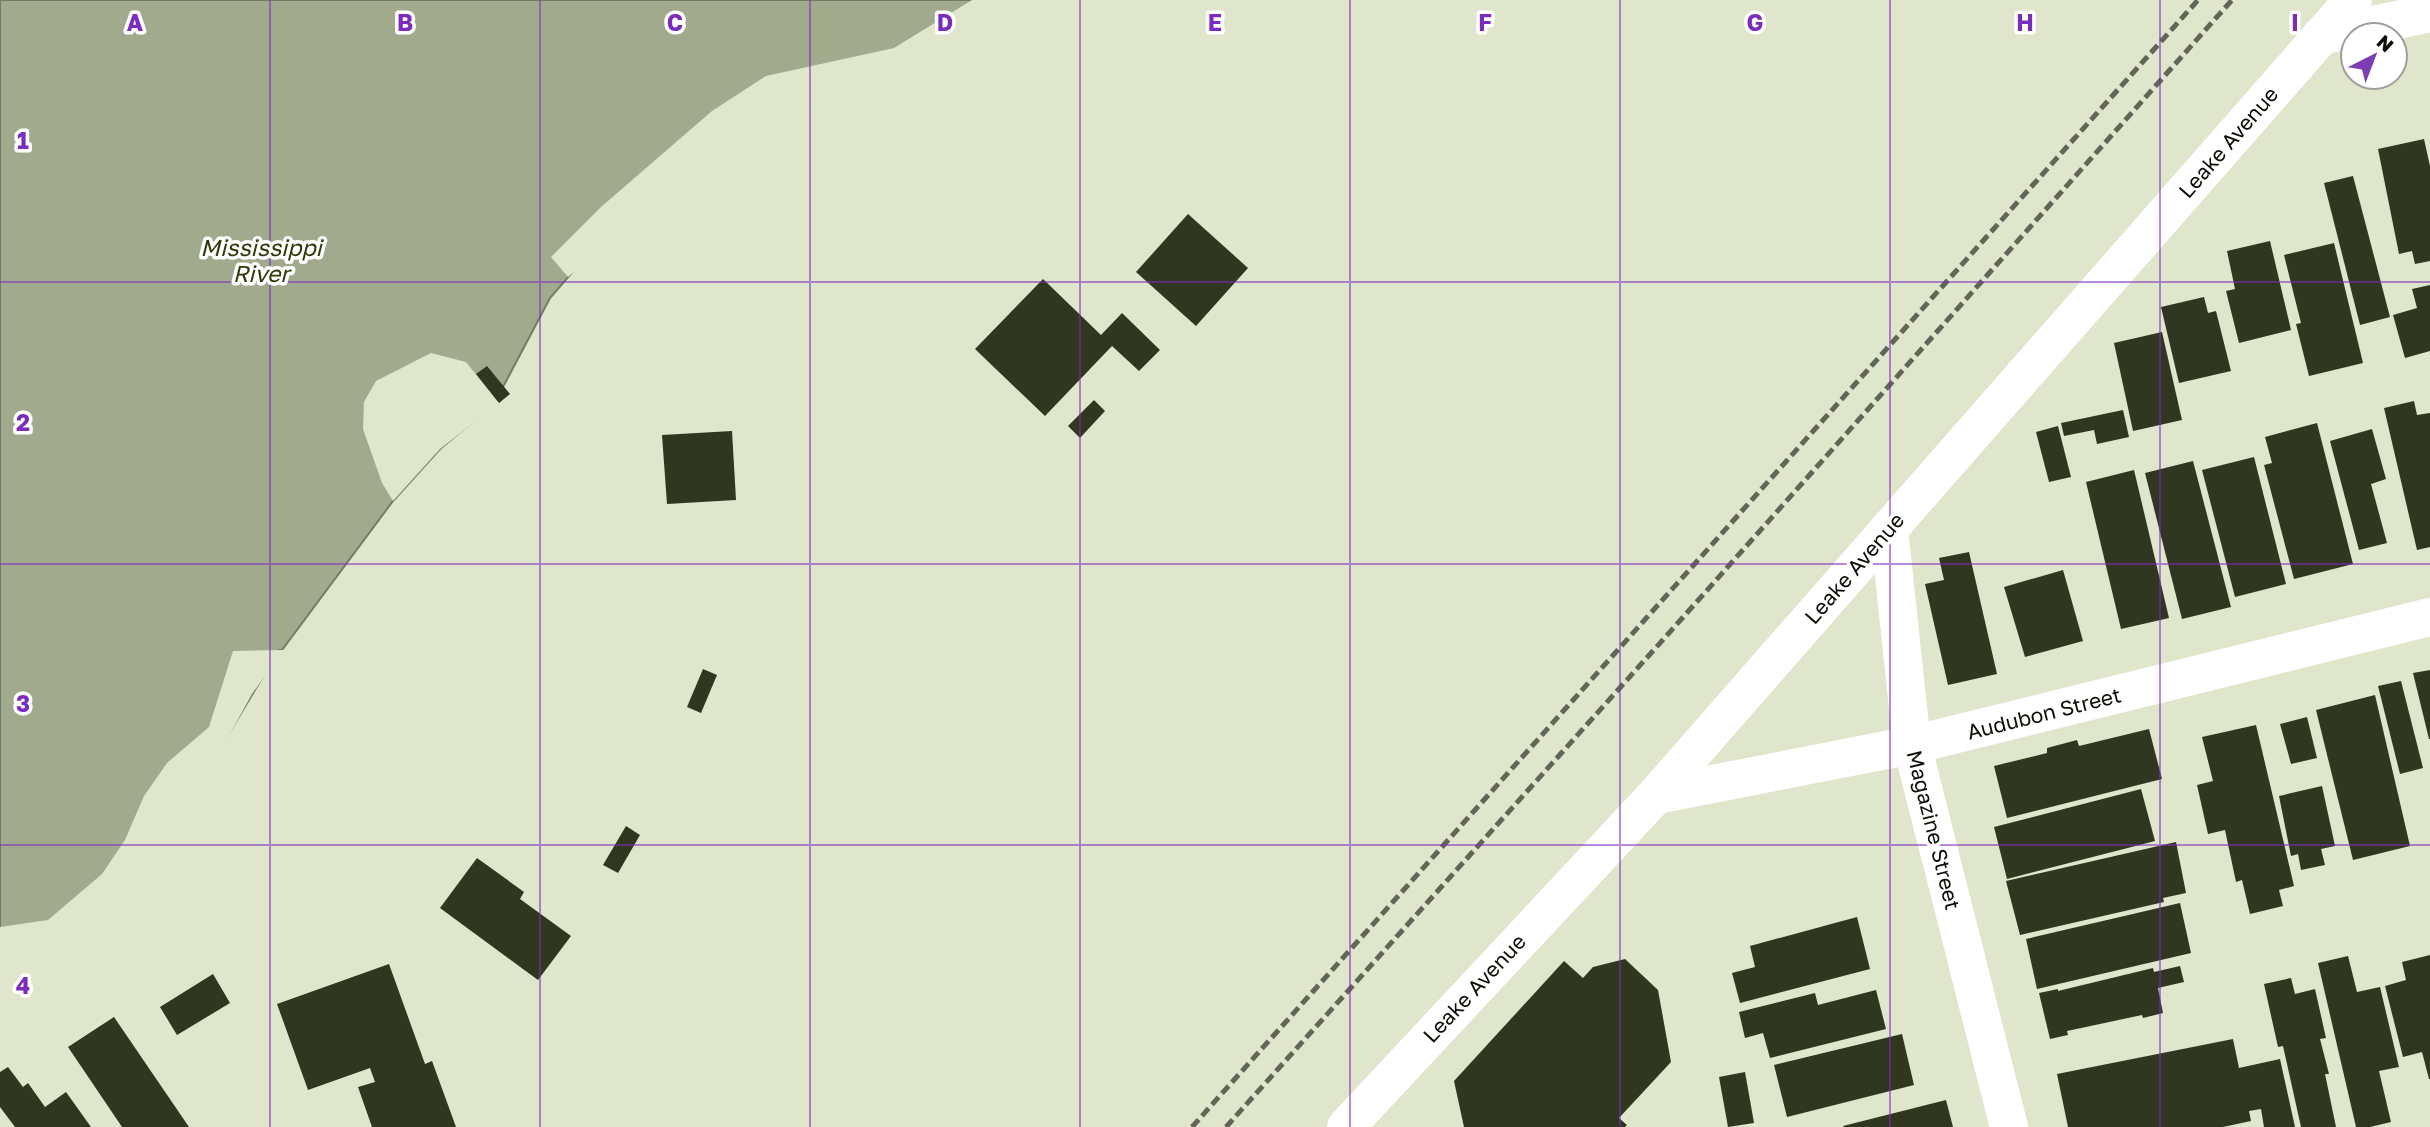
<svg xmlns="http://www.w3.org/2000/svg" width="2430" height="1127" viewBox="0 0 2430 1127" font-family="'Golos Text',sans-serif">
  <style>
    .water { fill: #a2aa8e; stroke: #757b65; stroke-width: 2 }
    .pier { fill: #dfe6cb }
    .building { fill: #303620 }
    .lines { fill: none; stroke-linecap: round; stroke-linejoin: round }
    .minor { stroke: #fff; stroke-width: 38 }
    .tertiary { stroke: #fff; stroke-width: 38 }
    .rail { stroke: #626656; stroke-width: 5; stroke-dasharray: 10 5; stroke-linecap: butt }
    .grid { fill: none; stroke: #7b2cbf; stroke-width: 2; stroke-opacity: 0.55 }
    .labels { text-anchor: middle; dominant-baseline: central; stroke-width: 7; stroke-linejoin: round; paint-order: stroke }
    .street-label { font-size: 21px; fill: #0c0e06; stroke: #fff }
    .water-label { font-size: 23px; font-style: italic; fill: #303908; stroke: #fff }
    .grid-label { font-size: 23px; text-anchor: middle; font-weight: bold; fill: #7b2cbf; stroke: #fff; stroke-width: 7; stroke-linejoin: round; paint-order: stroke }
  </style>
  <rect width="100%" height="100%" fill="#dfe6cb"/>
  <!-- water -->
  <path class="water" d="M 0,0 L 1026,0 L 776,116 L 648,185 L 550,298 L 494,404 L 440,449 L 393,501 L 282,650 L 279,650 L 195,790 L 0,993 Z"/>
  <!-- pier -->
  <g class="pier">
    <path d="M 972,0 L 1030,0 L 1009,30 L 874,98 L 777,120 L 651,188 L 584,264 L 568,277 L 551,257 L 601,207 L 712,111 L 766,76 L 894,48 Z"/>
    <path d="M 431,353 L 466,362 L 499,403 L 440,449 L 393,501 L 382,483 L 363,429 L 364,402 L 376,381 Z"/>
    <path d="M 282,650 L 286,651 L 281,653 L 252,694 L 198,792 L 113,928 L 43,977 L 0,997 L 0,927 L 48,920 L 102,874 L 125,840 L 144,796 L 167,763 L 209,727 L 233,651 Z"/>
  </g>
  <!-- building -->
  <g class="building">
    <path d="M 2424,139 L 2430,166 L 2430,261 L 2415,264 L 2412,251 L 2399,254 L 2378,149 Z"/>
    <path d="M 2353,176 L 2390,317 L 2360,325 L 2324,183 Z"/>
    <path d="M 1188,214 L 1248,268 L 1196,326 L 1136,272 Z"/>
    <path d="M 2270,241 L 2291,330 L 2239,343 L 2226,291 L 2235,289 L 2227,251 Z"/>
    <path d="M 2334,243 L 2363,363 L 2309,376 L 2296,324 L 2301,323 L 2284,255 Z"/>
    <path d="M 1043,279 L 1101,335 L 1122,313 L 1160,350 L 1139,371 L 1112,346 L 1045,416 L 975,349 Z"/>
    <path d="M 2430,285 L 2430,351 L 2405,358 L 2393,315 L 2417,308 L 2412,289 Z"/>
    <path d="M 2204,297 L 2208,313 L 2216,311 L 2231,371 L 2179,383 L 2161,307 Z"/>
    <path d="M 2162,332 L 2182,420 L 2133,431 L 2114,343 Z"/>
    <path d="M 487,366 L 510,394 L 499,403 L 476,374 Z"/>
    <path d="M 1094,400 L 1105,411 L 1080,438 L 1068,426 Z"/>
    <path d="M 2414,401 L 2417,415 L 2430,413 L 2430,547 L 2417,550 L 2384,408 Z"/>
    <path d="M 2123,410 L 2129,437 L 2097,444 L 2094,430 L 2064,436 L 2061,423 Z"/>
    <path d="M 2317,423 L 2353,564 L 2294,579 L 2264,465 L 2272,463 L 2265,437 Z"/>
    <path d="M 2058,426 L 2071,477 L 2049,482 L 2036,432 Z"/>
    <path d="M 2372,429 L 2386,479 L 2371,484 L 2387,543 L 2359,550 L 2330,441 Z"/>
    <path d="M 732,431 L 736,500 L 667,504 L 662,435 Z"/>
    <path d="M 2254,457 L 2286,584 L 2235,597 L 2202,470 Z"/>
    <path d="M 2193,461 L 2231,607 L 2182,619 L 2145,473 Z"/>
    <path d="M 2134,470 L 2169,618 L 2121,629 L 2086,482 Z"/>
    <path d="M 1969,552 L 1997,674 L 1948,685 L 1925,584 L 1944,580 L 1939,558 Z"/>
    <path d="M 2063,570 L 2083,641 L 2025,657 L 2004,587 Z"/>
    <path d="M 703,669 L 717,675 L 701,713 L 687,707 Z"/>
    <path d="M 2430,670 L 2430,739 L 2429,739 L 2413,673 Z"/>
    <path d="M 2401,681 L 2423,768 L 2400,774 L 2378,686 Z"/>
    <path d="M 2375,695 L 2410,846 L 2353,860 L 2316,710 Z"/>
    <path d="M 2307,717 L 2317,758 L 2291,764 L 2280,724 Z"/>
    <path d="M 2256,725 L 2294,886 L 2279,890 L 2283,906 L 2250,914 L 2242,880 L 2236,882 L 2225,830 L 2208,834 L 2197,785 L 2213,781 L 2202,737 Z"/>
    <path d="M 2149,729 L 2162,779 L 2007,818 L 1994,766 L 2047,753 L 2047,748 L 2077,740 L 2079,746 Z"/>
    <path d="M 2322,786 L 2335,846 L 2321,849 L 2325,865 L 2301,870 L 2298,854 L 2291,856 L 2279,796 Z"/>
    <path d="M 2141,789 L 2155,841 L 2007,879 L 1994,827 Z"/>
    <path d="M 626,826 L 640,835 L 618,873 L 603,865 Z"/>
    <path d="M 2176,842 L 2186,893 L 2163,898 L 2164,902 L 2020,935 L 2006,881 Z"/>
    <path d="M 477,858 L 524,892 L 520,899 L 571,936 L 538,980 L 440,908 Z"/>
    <path d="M 2180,903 L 2191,953 L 2037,989 L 2026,939 Z"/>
    <path d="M 1857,917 L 1870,969 L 1740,1003 L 1732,973 L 1755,967 L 1750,946 Z"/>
    <path d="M 2430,955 L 2430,1079 L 2429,1079 L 2422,1052 L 2403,1057 L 2385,986 L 2406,980 L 2402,962 Z"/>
    <path d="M 2348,956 L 2357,992 L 2380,987 L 2399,1067 L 2379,1071 L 2391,1122 L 2370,1127 L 2356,1127 L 2318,963 Z"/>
    <path d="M 1625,959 L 1658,990 L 1671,1062 L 1619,1118 L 1627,1125 L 1625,1127 L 1464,1127 L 1454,1081 L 1564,961 L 1583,978 L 1593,967 Z"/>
    <path d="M 389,964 L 425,1064 L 432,1061 L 456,1127 L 372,1127 L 358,1087 L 375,1082 L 370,1068 L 308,1090 L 277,1004 Z"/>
    <path d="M 2180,966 L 2184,982 L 2158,988 L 2163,1013 L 2143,1018 L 2142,1015 L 2067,1031 L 2068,1035 L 2050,1039 L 2039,993 L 2058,989 L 2058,991 L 2153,968 L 2154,972 Z"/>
    <path d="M 213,974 L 230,1003 L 177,1035 L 160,1007 Z"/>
    <path d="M 2291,978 L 2295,994 L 2315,989 L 2326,1038 L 2320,1039 L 2329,1074 L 2325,1074 L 2336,1127 L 2301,1127 L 2283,1046 L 2278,1047 L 2264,984 Z"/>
    <path d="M 1876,990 L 1886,1029 L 1770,1058 L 1763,1033 L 1745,1038 L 1739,1012 L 1815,993 L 1818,1005 Z"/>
    <path d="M 114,1017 L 189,1127 L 122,1127 L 68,1047 Z"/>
    <path d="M 1902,1034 L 1914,1085 L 1787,1117 L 1774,1065 Z"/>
    <path d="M 2233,1039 L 2239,1068 L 2280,1059 L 2295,1127 L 2264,1127 L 2261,1109 L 2249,1111 L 2251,1121 L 2223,1127 L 2068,1127 L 2057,1074 Z"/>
    <path d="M 8,1067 L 23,1087 L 28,1083 L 45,1107 L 66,1092 L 91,1127 L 15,1127 L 0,1107 L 0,1072 Z"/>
    <path d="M 1745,1072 L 1754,1123 L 1728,1127 L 1719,1077 Z"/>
    <path d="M 1946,1100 L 1953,1127 L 1844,1127 L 1843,1126 Z"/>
  </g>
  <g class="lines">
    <!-- minor -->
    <g class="minor">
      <path d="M 1656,795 L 1912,745 L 2430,617"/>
      <path d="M 1346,1127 L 1656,795 L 1889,529"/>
    </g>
    <!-- tertiary -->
    <g class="tertiary">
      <path d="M 2321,36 L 2430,13"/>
      <path d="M 2009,1127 L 1912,745 L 1889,529 L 2353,0"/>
    </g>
    <!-- rail -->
    <g class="rail">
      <path d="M 1192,1127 L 2198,0"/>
      <path d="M 1226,1127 L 1669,633 L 2232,0"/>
    </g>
  </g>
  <!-- grid -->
  <path class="grid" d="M 270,0 L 270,1127M 540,0 L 540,1127M 810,0 L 810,1127M 1080,0 L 1080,1127M 1350,0 L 1350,1127M 1620,0 L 1620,1127M 1890,0 L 1890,1127M 2160,0 L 2160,1127M 0,282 L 2430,282M 0,564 L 2430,564M 0,845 L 2430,845"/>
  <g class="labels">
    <!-- street labels -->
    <g class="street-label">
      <text transform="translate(2228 142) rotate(-49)">Leake Avenue</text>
      <text transform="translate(1854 568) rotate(-49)">Leake Avenue</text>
      <text transform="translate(2044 713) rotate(-14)">Audubon Street</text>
      <text transform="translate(1934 830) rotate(76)">Magazine Street</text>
      <text transform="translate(1474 988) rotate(-47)">Leake Avenue</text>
    </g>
    <!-- water labels -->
    <g class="water-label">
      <text x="261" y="247">Mississippi<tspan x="261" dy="26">River</tspan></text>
    </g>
  </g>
  <g class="grid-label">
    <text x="135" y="31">A</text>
    <text x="405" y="31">B</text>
    <text x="675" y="31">C</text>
    <text x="945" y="31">D</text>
    <text x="1215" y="31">E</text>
    <text x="1485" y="31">F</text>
    <text x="1755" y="31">G</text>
    <text x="2025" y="31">H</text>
    <text x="2295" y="31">I</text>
    <text x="23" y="149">1</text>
    <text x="23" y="431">2</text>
    <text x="23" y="712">3</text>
    <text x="23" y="994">4</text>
  </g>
  <!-- north arrow -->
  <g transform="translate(2374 56) rotate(42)"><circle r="33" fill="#ffffff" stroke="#9e9f9b" stroke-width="2"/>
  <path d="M0-5L12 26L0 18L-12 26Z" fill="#7b3eb4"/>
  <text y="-10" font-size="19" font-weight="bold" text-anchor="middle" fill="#0c0e06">N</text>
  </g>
</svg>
